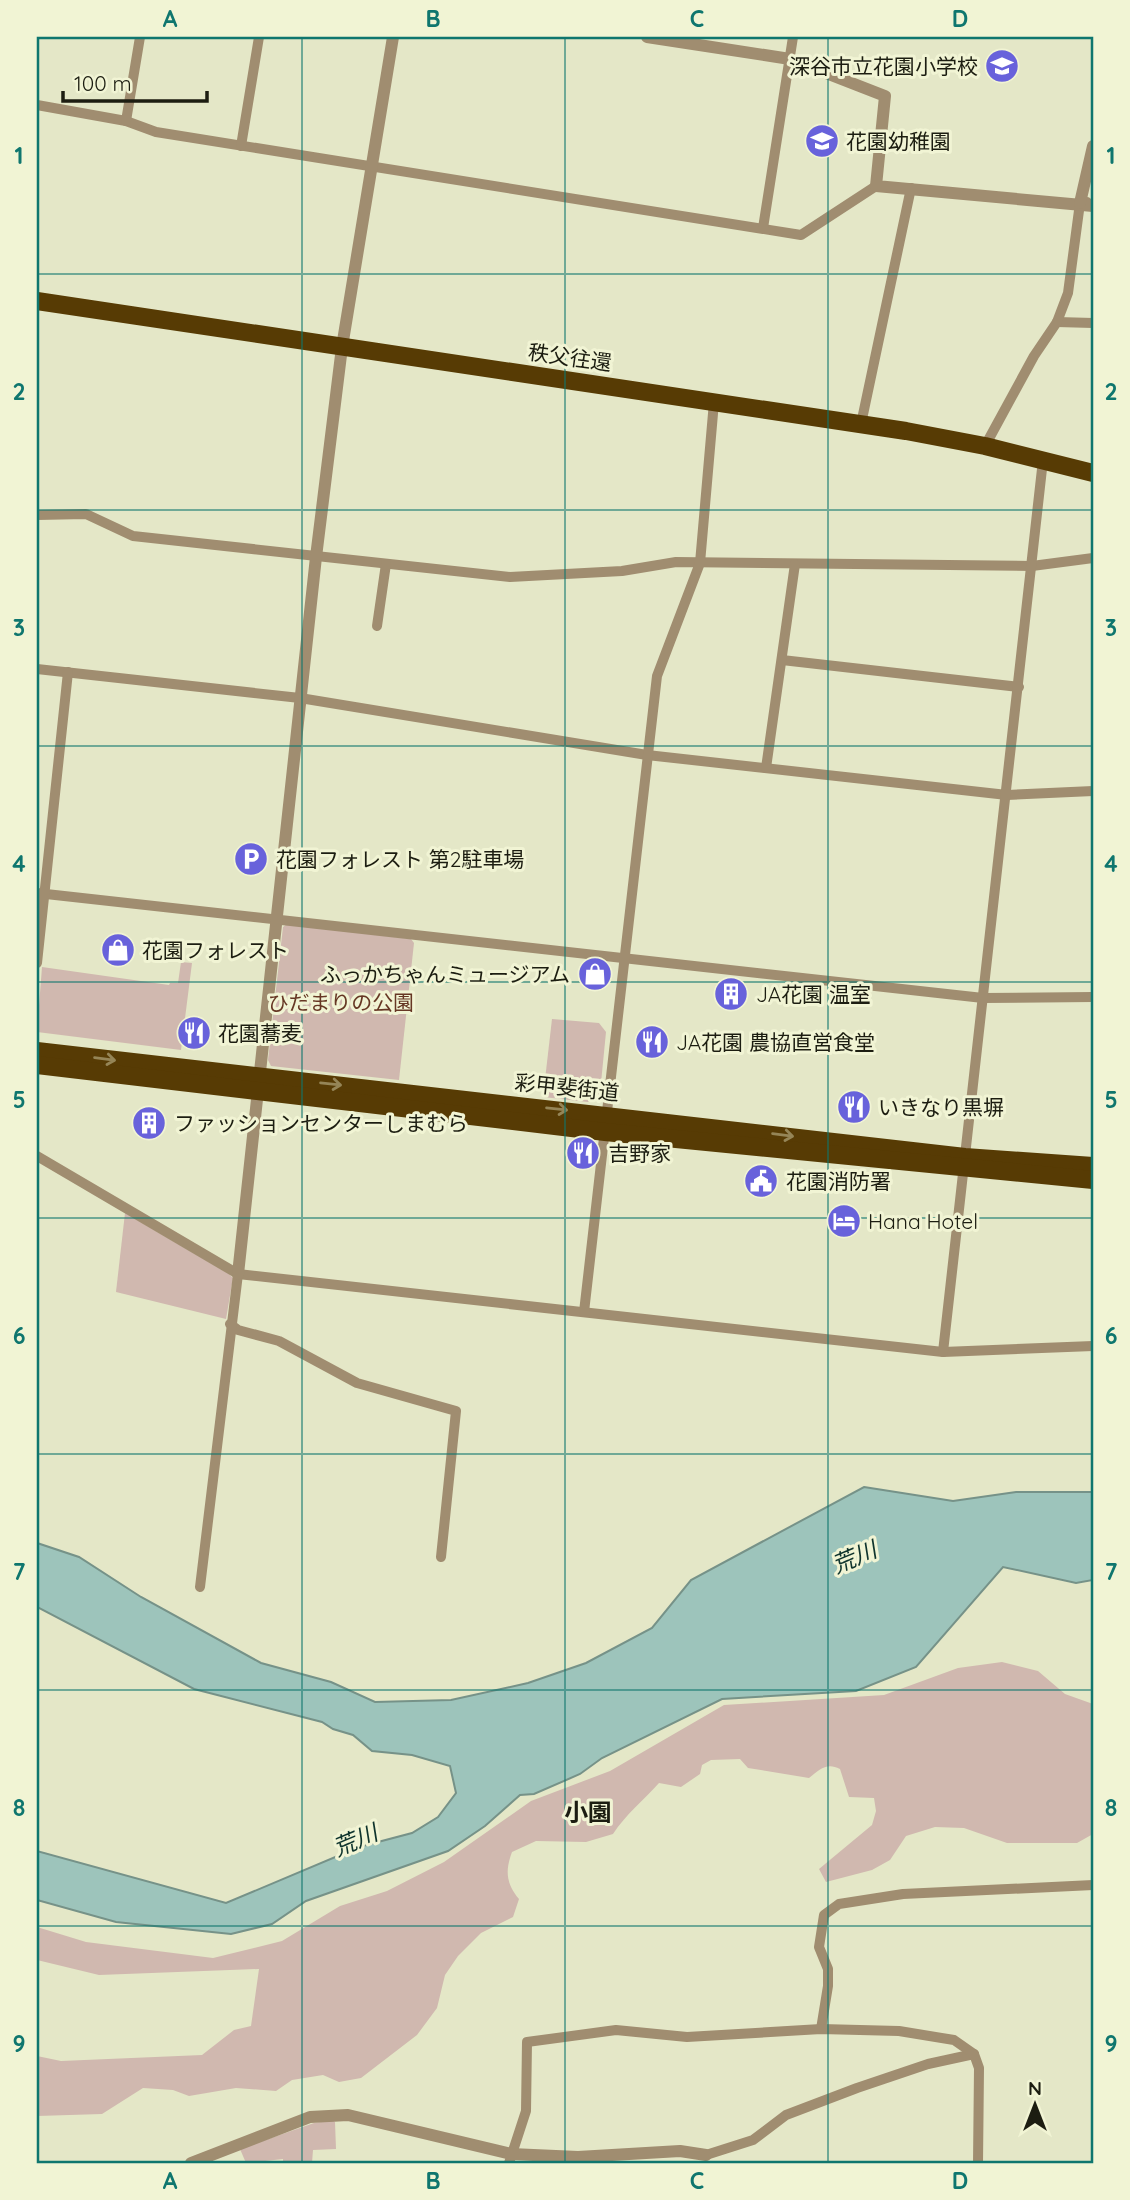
<svg xmlns="http://www.w3.org/2000/svg" width="1130" height="2200" viewBox="0 0 1130 2200" font-family="Quicksand,'Noto Sans JP',sans-serif">
  <style>
    .green { fill: #d0b8af }
    .water { fill: #9dc4bb; stroke: #769288; stroke-width: 2 }
    .lines { fill: none; stroke-linecap: round; stroke-linejoin: round }
    .minor { stroke: #a08d70; stroke-width: 10 }
    .tertiary { stroke: #a08d70; stroke-width: 12 }
    .trunk { stroke: #573b04; stroke-width: 18 }
    .oneway { stroke: #958557 }
    .grid { fill: none; stroke: #0f766e; stroke-width: 2; stroke-opacity: 0.55 }
    .labels { text-anchor: middle; dominant-baseline: central; stroke-width: 6; stroke-linejoin: round; paint-order: stroke }
    .poi-label { font-size: 21px; fill: #1c1d11; stroke: #f1f4d4; text-anchor: start }
    .street-label { font-size: 21px; fill: #1c1d11; stroke: #f1f4d4 }
    .park-label { font-size: 21px; fill: #663724; stroke: #f1f4d4 }
    .water-label { font-size: 23px; font-style: italic; fill: #0f342d; stroke: #f1f4d4 }
    .quarter-label { font-size: 24px; font-weight: bold; fill: #1c1d11; stroke: #f1f4d4 }
    .neatline { fill: none; stroke: #0f766e; stroke-width: 2.5 }
    .grid-label { font-size: 23px; text-anchor: middle; font-weight: bold; fill: #0f766e }
  </style>
  <rect width="100%" height="100%" fill="#e4e7c7"/>
  <!-- green -->
  <g class="green">
    <path d="M 287,924 L 411,939 L 414,943 L 399,1080 L 271,1066 L 268,1060 L 283,927 Z"/>
    <path d="M 181,962 L 192,963 L 181,1050 L 37,1032 L 42,967 L 169,985 L 170,983 L 178,983 Z"/>
    <path d="M 552,1019 L 599,1023 L 606,1032 L 600,1093 L 588,1102 L 543,1097 Z"/>
    <path d="M 125,1213 L 229,1274 L 233,1278 L 226,1319 L 116,1292 Z"/>
    <path d="M 1002,1662 L 1038,1671 L 1065,1694 L 1093,1704 L 1093,1834 L 1077,1843 L 1007,1843 L 964,1828 L 935,1827 L 906,1836 L 890,1860 L 872,1870 L 826,1882 L 819,1869 L 872,1825 L 876,1811 L 874,1798 L 849,1797 L 840,1769 C 827,1762 820,1769 809,1778 L 748,1768 L 740,1759 L 711,1760 L 702,1765 L 700,1774 L 681,1787 L 659,1783 C 643,1801 626,1814 613,1834 L 586,1842 L 536,1841 L 512,1852 C 505,1871 506,1883 519,1899 L 513,1917 L 481,1933 L 458,1956 L 445,1975 L 437,2008 L 417,2035 L 361,2078 L 339,2082 L 323,2075 L 292,2080 L 276,2091 L 236,2088 L 189,2096 L 173,2090 L 143,2088 L 102,2114 L 37,2116 L 37,2056 L 61,2061 L 202,2055 L 234,2030 L 251,2026 L 259,1969 L 99,1975 L 37,1960 L 37,1927 L 86,1942 L 213,1958 L 282,1941 L 340,1906 L 387,1891 L 444,1862 L 531,1801 L 610,1771 L 724,1705 L 884,1695 L 958,1668 Z"/>
    <path d="M 332,2120 L 335,2122 L 336,2149 L 313,2150 L 312,2163 L 283,2163 L 283,2159 L 246,2163 L 240,2149 L 314,2123 Z"/>
  </g>
  <!-- water -->
  <path class="water" d="M 864,1487 L 953,1501 L 1016,1492 L 1093,1492 L 1093,1580 L 1076,1583 L 1003,1567 L 916,1667 L 856,1691 L 722,1699 L 602,1758 L 580,1774 L 534,1794 L 520,1795 L 485,1826 L 448,1851 L 306,1901 L 272,1924 L 231,1934 L 116,1922 L 37,1900 L 37,1851 L 226,1903 L 359,1847 L 412,1833 L 438,1817 L 456,1793 L 450,1766 L 412,1755 L 372,1751 L 353,1735 L 333,1729 L 322,1722 L 194,1689 L 37,1607 L 37,1543 L 79,1557 L 141,1597 L 261,1663 L 331,1682 L 375,1702 L 451,1700 L 528,1683 L 586,1663 L 652,1628 L 691,1580 Z"/>
  <g class="lines">
    <!-- minor -->
    <g class="minor">
      <path d="M 37,105 L 126,121 L 156,132 L 801,235 L 876,186"/>
      <path d="M 126,121 L 140,37"/>
      <path d="M 241,146 L 259,37"/>
      <path d="M 763,228 L 793,37"/>
      <path d="M 1057,322 L 1093,323"/>
      <path d="M 861,424 L 911,188"/>
      <path d="M 985,446 L 1034,356 L 1057,322 L 1068,293 L 1080,203 L 1087,202"/>
      <path d="M 37,515 L 86,514 L 133,536 L 510,577 L 622,571 L 676,562 L 1032,566 L 1093,558"/>
      <path d="M 377,626 L 386,564"/>
      <path d="M 782,660 L 1019,687"/>
      <path d="M 37,669 L 300,698 L 647,755 L 1007,795 L 1093,791"/>
      <path d="M 766,768 L 795,564"/>
      <path d="M 37,893 L 983,998 L 1093,997"/>
      <path d="M 37,963 L 68,672"/>
      <path d="M 37,1156 L 238,1274 L 943,1352 L 1093,1346"/>
      <path d="M 584,1312 L 657,676 L 700,563 L 714,402"/>
      <path d="M 230,1324 L 238,1330 L 279,1341 L 357,1383 L 456,1411 L 441,1557"/>
      <path d="M 943,1352 L 1043,460"/>
      <path d="M 200,1587 L 238,1274"/>
      <path d="M 821,2029 L 828,1986 L 828,1969 L 819,1947 L 824,1915 L 839,1904 L 903,1894 L 1093,1885"/>
      <path d="M 706,2155 L 753,2140 L 786,2115 L 857,2088 L 928,2064 L 974,2054"/>
      <path d="M 509,2163 L 526,2111 L 527,2042 L 616,2030 L 687,2037 L 821,2029 L 899,2031 L 954,2040 L 974,2054 L 979,2068 L 978,2163"/>
    </g>
    <!-- tertiary -->
    <g class="tertiary">
      <path d="M 647,37 L 790,59 L 885,96 L 876,186 L 1093,206"/>
      <path d="M 1080,203 L 1093,146"/>
      <path d="M 238,1274 L 316,557 L 342,347 L 393,37"/>
      <path d="M 191,2163 L 310,2117 L 348,2115 L 511,2154 L 578,2157 L 680,2151 L 706,2155"/>
    </g>
    <!-- trunk -->
    <g class="trunk">
      <path d="M 37,301 L 906,431 L 985,446 L 1093,473"/>
      <path d="M 37,1051 L 965,1157 L 1093,1166"/>
      <path d="M 37,1065 L 605,1132 L 1093,1180"/>
    </g>
  </g>
  <!-- one-way arrows -->
  <defs><path id="oneway-shaft" d="M-6 0H5M1.5-3L5.5 0L1.5 3" fill="none" stroke-width="1.6" stroke-linecap="round" stroke-linejoin="round" transform="scale(1.75)"/></defs>
  <g class="oneway">
    <use href="#oneway-shaft" transform="translate(105 1059) rotate(7)"/>
    <use href="#oneway-shaft" transform="translate(331 1084) rotate(6)"/>
    <use href="#oneway-shaft" transform="translate(557 1109) rotate(6)"/>
    <use href="#oneway-shaft" transform="translate(783 1135) rotate(7)"/>
  </g>
  <!-- grid -->
  <path class="grid" d="M 302,37 L 302,2163M 565,37 L 565,2163M 828,37 L 828,2163M 37,274 L 1093,274M 37,510 L 1093,510M 37,746 L 1093,746M 37,982 L 1093,982M 37,1218 L 1093,1218M 37,1454 L 1093,1454M 37,1690 L 1093,1690M 37,1926 L 1093,1926"/>
  <!-- icons -->
  <defs>
    <g id="school-disc" transform="scale(1.75)"><circle r="9.5" fill="#6862db" stroke="#f1f4d4"/><path d="M0-5L7-2L0 1L-7-2ZM-4 1L0 2.5L4 1V4Q0 6-4 4Z" fill="#fff"/></g>
    <g id="parking-disc" transform="scale(1.75)"><circle r="9.5" fill="#6862db" stroke="#f1f4d4"/><path d="M-3.5-5.5H1a3.5 3.5 0 0 1 0 7H-1V5.5H-3.5ZM-1-3.4V-.6H.8a1.4 1.4 0 0 0 0-2.8Z" fill="#fff"/></g>
    <g id="shop-disc" transform="scale(1.75)"><circle r="9.5" fill="#6862db" stroke="#f1f4d4"/><path d="M-5-2.5h2.3a2.7 3.5 0 0 1 5.4 0H5L5.5 6h-11ZM-1.5-2.5h3a1.5 2.3 0 0 0-3 0Z" fill="#fff"/></g>
    <g id="building-disc" transform="scale(1.75)"><circle r="9.5" fill="#6862db" stroke="#f1f4d4"/><path d="M-4-6H4V6H1V3H-1V6H-4ZM-2.5-4.3h1.7v1.8h-1.7ZM.8-4.3h1.7v1.8H.8ZM-2.5-1h1.7V.8h-1.7ZM.8-1h1.7V.8H.8Z" fill="#fff"/></g>
    <g id="restaurant-disc" transform="scale(1.75)"><circle r="9.5" fill="#6862db" stroke="#f1f4d4"/><path d="M-5-6h1v4h1v-4h1v4h1v-4h1v5L-1.5 .5V6h-2V.5L-5-1ZM5-6V6H3V1.5H1.5Q1.5-4 5-6Z" fill="#fff"/></g>
    <g id="civic-disc" transform="scale(1.75)"><circle r="9.5" fill="#6862db" stroke="#f1f4d4"/><path d="M-.6-6.5H3V-4.5H.6V-3L4-1V1h2V6H-6V1h2V-1L-.6-3ZM-1.2 2.5V6h2.4V2.5Z" fill="#fff"/></g>
    <g id="hotel-disc" transform="scale(1.75)"><circle r="9.5" fill="#6862db" stroke="#f1f4d4"/><path d="M-6-4.5h1.5V1H6V5H4.5V3h-9V5H-6ZM-4 0a1.8 1.8 0 1 1 3.6 0ZM.5 0V-2.5h3Q6-2.5 6 0Z" fill="#fff"/></g>
  </defs>
  <g fill-rule="evenodd">
    <use href="#school-disc" x="1002" y="66"/>
    <use href="#school-disc" x="822" y="141"/>
    <use href="#parking-disc" x="251" y="859"/>
    <use href="#shop-disc" x="118" y="950"/>
    <use href="#shop-disc" x="595" y="974"/>
    <use href="#building-disc" x="731" y="994"/>
    <use href="#restaurant-disc" x="194" y="1033"/>
    <use href="#restaurant-disc" x="652" y="1042"/>
    <use href="#restaurant-disc" x="854" y="1107"/>
    <use href="#building-disc" x="149" y="1123"/>
    <use href="#restaurant-disc" x="583" y="1153"/>
    <use href="#civic-disc" x="761" y="1181"/>
    <use href="#hotel-disc" x="844" y="1221"/>
  </g>
  <g class="labels">
    <!-- poi labels -->
    <g class="poi-label">
      <text x="978" y="66" text-anchor="end">深谷市立花園小学校</text>
      <text x="846" y="141">花園幼稚園</text>
      <text x="276" y="859">花園フォレスト 第2駐車場</text>
      <text x="142" y="950">花園フォレスト</text>
      <text x="570" y="974" text-anchor="end">ふっかちゃんミュージアム</text>
      <text x="756" y="994">JA花園 温室</text>
      <text x="218" y="1033">花園蕎麦</text>
      <text x="676" y="1042">JA花園 農協直営食堂</text>
      <text x="878" y="1107">いきなり黒塀</text>
      <text x="174" y="1123">ファッションセンターしまむら</text>
      <text x="608" y="1153">吉野家</text>
      <text x="786" y="1181">花園消防署</text>
      <text x="868" y="1221">Hana Hotel</text>
    </g>
    <!-- street labels -->
    <g class="street-label">
      <text transform="translate(570 357) rotate(8)">秩父往還</text>
      <text transform="translate(567 1087) rotate(6)">彩甲斐街道</text>
    </g>
    <!-- park labels -->
    <g class="park-label">
      <text x="341" y="1002">ひだまりの公園</text>
    </g>
    <!-- water labels -->
    <g class="water-label">
      <text transform="translate(854 1557) rotate(-23)">荒川</text>
      <text transform="translate(355 1840) rotate(-23)">荒川</text>
    </g>
    <!-- quarter labels -->
    <g class="quarter-label">
      <text x="588" y="1812">小園</text>
    </g>
  </g>
  <!-- border -->
  <rect width="1130" height="2200" fill="none" stroke="#f1f4d4" stroke-width="77"/>
  <!-- north arrow -->
  <g transform="translate(1035 2105)" stroke="#f1f4d4" stroke-width="5" paint-order="stroke">
  <path d="M0-5L12 26L0 18L-12 26Z" fill="#1c1d11"/>
  <text y="-10" font-size="19" font-weight="bold" text-anchor="middle" fill="#1c1d11">N</text>
  </g>
  <!-- scale -->
  <path d="M63 91v10h144v-10" fill="none" stroke="#1c1d11" stroke-width="3.5"/>
  <text x="74" y="91" font-size="21" fill="#1c1d11" stroke="#f1f4d4" stroke-width="5" paint-order="stroke">100 m</text>
  <rect x="38" y="38" width="1054" height="2124" class="neatline"/>
  <g class="grid-label">
    <text x="170" y="27">A</text>
    <text x="433" y="27">B</text>
    <text x="697" y="27">C</text>
    <text x="960" y="27">D</text>
    <text x="19" y="164">1</text>
    <text x="1111" y="164">1</text>
    <text x="19" y="400">2</text>
    <text x="1111" y="400">2</text>
    <text x="19" y="636">3</text>
    <text x="1111" y="636">3</text>
    <text x="19" y="872">4</text>
    <text x="1111" y="872">4</text>
    <text x="19" y="1108">5</text>
    <text x="1111" y="1108">5</text>
    <text x="19" y="1344">6</text>
    <text x="1111" y="1344">6</text>
    <text x="19" y="1580">7</text>
    <text x="1111" y="1580">7</text>
    <text x="19" y="1816">8</text>
    <text x="1111" y="1816">8</text>
    <text x="19" y="2052">9</text>
    <text x="1111" y="2052">9</text>
    <text x="170" y="2189">A</text>
    <text x="433" y="2189">B</text>
    <text x="697" y="2189">C</text>
    <text x="960" y="2189">D</text>
  </g>
</svg>
